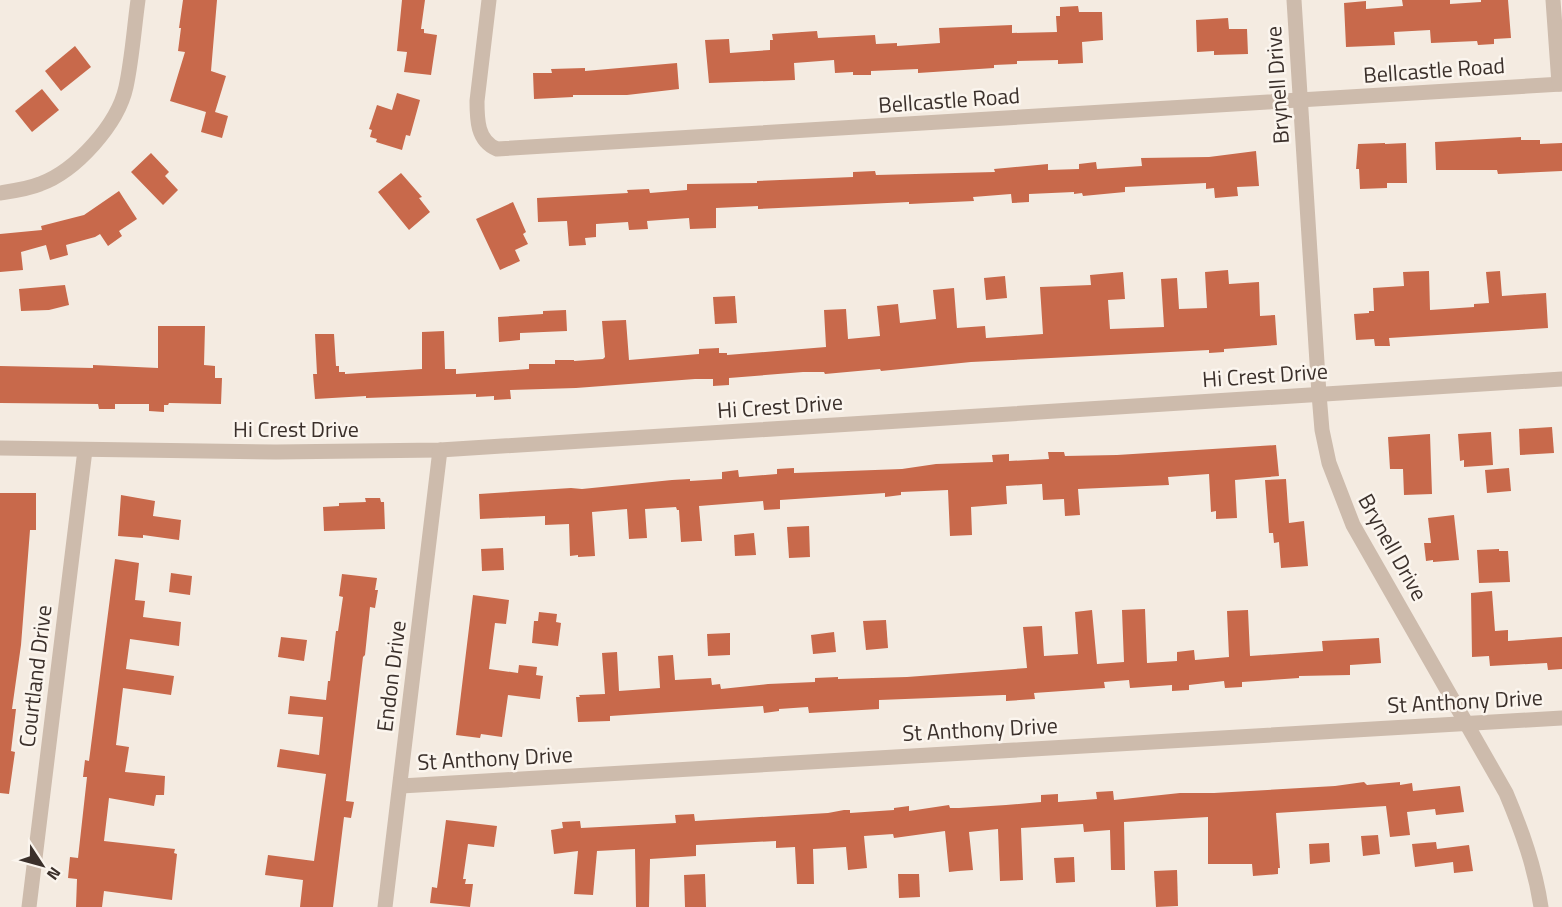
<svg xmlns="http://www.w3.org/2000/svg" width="1562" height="907" viewBox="0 0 1562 907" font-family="'Titillium Web',sans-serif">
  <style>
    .building { fill: #c8694b }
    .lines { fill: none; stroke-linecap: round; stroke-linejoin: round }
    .minor { stroke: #cdbbac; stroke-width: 15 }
    .labels { text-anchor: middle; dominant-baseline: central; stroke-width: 5; stroke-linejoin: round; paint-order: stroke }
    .street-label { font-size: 22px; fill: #3b302b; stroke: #fbf5ee }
  </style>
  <rect width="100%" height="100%" fill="#f4ebe1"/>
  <!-- building -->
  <g class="building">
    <path d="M 183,0 L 217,0 L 211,71 L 226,76 L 215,112 L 228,116 L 222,138 L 201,132 L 206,112 L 170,101 L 185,52 L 178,51 L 181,28 L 179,28 Z"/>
    <path d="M 402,0 L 425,0 L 421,29 L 424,29 L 424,33 L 437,35 L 431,75 L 404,72 L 407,52 L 397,51 Z"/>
    <path d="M 1402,0 L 1450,0 L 1450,4 L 1481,2 L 1481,0 L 1508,0 L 1511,38 L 1494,39 L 1494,44 L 1478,45 L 1477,41 L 1431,43 L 1430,30 L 1394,32 L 1395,45 L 1346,47 L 1344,3 L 1366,1 L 1366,9 L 1403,6 Z"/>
    <path d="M 1078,6 L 1079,12 L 1102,12 L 1103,40 L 1082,42 L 1083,63 L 1058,64 L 1058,60 L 1017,61 L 1017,64 L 994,65 L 994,68 L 918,73 L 918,69 L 871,71 L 871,75 L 853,75 L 853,72 L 835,73 L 834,60 L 794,63 L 795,80 L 709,83 L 705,40 L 729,39 L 730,53 L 770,50 L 770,40 L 773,40 L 772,34 L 817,31 L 818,38 L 875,35 L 876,44 L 897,43 L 897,46 L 940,43 L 939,28 L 1012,25 L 1012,33 L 1057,32 L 1056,16 L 1060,16 L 1060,7 Z"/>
    <path d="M 1228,18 L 1229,29 L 1247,29 L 1248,54 L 1214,55 L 1214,51 L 1197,52 L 1196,20 Z"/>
    <path d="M 75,46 L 91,67 L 61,91 L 45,71 Z"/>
    <path d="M 677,63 L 679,89 L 627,95 L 573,95 L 573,97 L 534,99 L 533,73 L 552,73 L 551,69 L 585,68 L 585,71 Z"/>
    <path d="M 42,89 L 59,110 L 32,132 L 15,111 Z"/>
    <path d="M 397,93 L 420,100 L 410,136 L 406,135 L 402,150 L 376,142 L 377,139 L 370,137 L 372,130 L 369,129 L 377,105 L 392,110 Z"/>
    <path d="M 1521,137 L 1521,140 L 1540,140 L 1540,144 L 1562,143 L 1562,171 L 1498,174 L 1497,170 L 1436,170 L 1435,142 Z"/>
    <path d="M 1385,143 L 1385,144 L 1406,143 L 1407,183 L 1387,183 L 1387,188 L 1360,189 L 1359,169 L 1356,169 L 1358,144 Z"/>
    <path d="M 1256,151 L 1259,186 L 1237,187 L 1238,196 L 1215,198 L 1214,188 L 1206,189 L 1206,183 L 1125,187 L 1125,192 L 1083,196 L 1082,193 L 1074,194 L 1074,192 L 1029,194 L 1029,202 L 1012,203 L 1011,194 L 973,197 L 974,201 L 909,204 L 909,202 L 758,209 L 758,206 L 716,208 L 716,228 L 690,229 L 689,218 L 647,221 L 648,229 L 629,230 L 628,222 L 596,224 L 596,237 L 585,238 L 586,245 L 569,246 L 567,221 L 538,222 L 537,198 L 628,193 L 627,190 L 649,189 L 650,193 L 687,190 L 687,184 L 757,183 L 757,181 L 853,177 L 853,172 L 875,171 L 876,175 L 995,172 L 994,169 L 1048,164 L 1048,170 L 1079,169 L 1079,164 L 1096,162 L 1097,169 L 1142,166 L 1141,158 L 1209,157 Z"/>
    <path d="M 151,153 L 169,172 L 165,176 L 178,190 L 163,205 L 131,172 Z"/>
    <path d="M 401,173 L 422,197 L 419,198 L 430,212 L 409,230 L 378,192 Z"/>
    <path d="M 119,191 L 137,219 L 119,231 L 122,236 L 108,246 L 100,234 L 95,237 L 66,245 L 68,255 L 50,260 L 46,245 L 21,252 L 23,270 L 0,272 L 0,234 L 42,230 L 41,226 L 84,215 Z"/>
    <path d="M 513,202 L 526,232 L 523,234 L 528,244 L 515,250 L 520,261 L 500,270 L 476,219 Z"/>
    <path d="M 1228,270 L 1229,284 L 1259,282 L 1260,316 L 1275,315 L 1277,345 L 1224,349 L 1224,352 L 1209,353 L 1209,350 L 1190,351 L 971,362 L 881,371 L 880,369 L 825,374 L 824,372 L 803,372 L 729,378 L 729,385 L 713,386 L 713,379 L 695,379 L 576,388 L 510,390 L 511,399 L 494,400 L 494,396 L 476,397 L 476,394 L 366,398 L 366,396 L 315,399 L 313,374 L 317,374 L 315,334 L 334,334 L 336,366 L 339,366 L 339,372 L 345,372 L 345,374 L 422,369 L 422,332 L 444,331 L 445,369 L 456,369 L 456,374 L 529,369 L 529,364 L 555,364 L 555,360 L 574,360 L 574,361 L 603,359 L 605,357 L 602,321 L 626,320 L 629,360 L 699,354 L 699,349 L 719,348 L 719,353 L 727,353 L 727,355 L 826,347 L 824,310 L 846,309 L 848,339 L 880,336 L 877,306 L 898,304 L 900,323 L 936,319 L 933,290 L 954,288 L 957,328 L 985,326 L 986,338 L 1043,334 L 1040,287 L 1091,285 L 1090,275 L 1123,272 L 1125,299 L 1108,300 L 1110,329 L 1164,327 L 1161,279 L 1177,278 L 1179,309 L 1207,308 L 1205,272 Z"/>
    <path d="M 1429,271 L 1430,310 L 1474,307 L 1474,304 L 1489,303 L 1486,272 L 1500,271 L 1502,296 L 1546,293 L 1548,328 L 1389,338 L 1390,346 L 1375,346 L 1374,339 L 1356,340 L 1354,314 L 1369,313 L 1369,311 L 1374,311 L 1373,288 L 1404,286 L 1403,272 Z"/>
    <path d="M 1005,276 L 1007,298 L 986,300 L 984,278 Z"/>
    <path d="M 65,285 L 69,305 L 49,310 L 21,311 L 19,289 Z"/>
    <path d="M 735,296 L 737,323 L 715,324 L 713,297 Z"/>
    <path d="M 566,310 L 567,331 L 520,333 L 520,340 L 499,342 L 498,317 L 543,314 L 543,311 Z"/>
    <path d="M 158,326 L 205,326 L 204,365 L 215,366 L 215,378 L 222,378 L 221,404 L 169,403 L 168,405 L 164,405 L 164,412 L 149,411 L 149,404 L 115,404 L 115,409 L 99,409 L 98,404 L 0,403 L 0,366 L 93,368 L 93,365 L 158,368 Z"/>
    <path d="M 1552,427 L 1554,453 L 1520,455 L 1519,429 Z"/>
    <path d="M 1491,432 L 1493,465 L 1464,467 L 1464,460 L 1460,461 L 1458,434 Z"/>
    <path d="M 1430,434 L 1432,494 L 1404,495 L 1403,469 L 1390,469 L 1388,437 Z"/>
    <path d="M 1276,445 L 1279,476 L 1235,480 L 1237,518 L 1216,519 L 1216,511 L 1211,512 L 1209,474 L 1168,477 L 1169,485 L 1078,489 L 1080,515 L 1065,516 L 1064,499 L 1043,500 L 1042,484 L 1006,486 L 1007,504 L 971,507 L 972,535 L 950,536 L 948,490 L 901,492 L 901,495 L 885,497 L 885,493 L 780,500 L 780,509 L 764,510 L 763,501 L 699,506 L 702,541 L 698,541 L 681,542 L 679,510 L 677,510 L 676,507 L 645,509 L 647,538 L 629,539 L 627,509 L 592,512 L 595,556 L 578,557 L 578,555 L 570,556 L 569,524 L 545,525 L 545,516 L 480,519 L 479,494 L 571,488 L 582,489 L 672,480 L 690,479 L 690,481 L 722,479 L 722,472 L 738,470 L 739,477 L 777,474 L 777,469 L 794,468 L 794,473 L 902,469 L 936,464 L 993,462 L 992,455 L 1009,454 L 1009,461 L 1049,459 L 1048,452 L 1064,452 L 1065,456 L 1117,455 Z"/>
    <path d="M 1509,468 L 1511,491 L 1487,493 L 1485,470 Z"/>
    <path d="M 1286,479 L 1289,523 L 1304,521 L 1308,566 L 1281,568 L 1279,542 L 1274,543 L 1273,533 L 1269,533 L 1265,480 Z"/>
    <path d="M 0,493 L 36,493 L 36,530 L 30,530 L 21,645 L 12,709 L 16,709 L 11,751 L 15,752 L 9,794 L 0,793 Z"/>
    <path d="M 121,495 L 155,501 L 153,516 L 181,520 L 179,540 L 143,535 L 143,538 L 118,536 Z"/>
    <path d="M 365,498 L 380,498 L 381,502 L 384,502 L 385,529 L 324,531 L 323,507 L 339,506 L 339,503 L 366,502 Z"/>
    <path d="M 1454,515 L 1459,560 L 1433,562 L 1433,560 L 1426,561 L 1424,543 L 1431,543 L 1428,518 Z"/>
    <path d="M 809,526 L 810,557 L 789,558 L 787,527 Z"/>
    <path d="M 754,533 L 756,555 L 735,556 L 734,535 Z"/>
    <path d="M 503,548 L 504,570 L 482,571 L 481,549 Z"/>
    <path d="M 1499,549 L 1499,551 L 1508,551 L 1510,582 L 1479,583 L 1477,550 Z"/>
    <path d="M 115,559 L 139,563 L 135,600 L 145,601 L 143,617 L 181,622 L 179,646 L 130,639 L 126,669 L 174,676 L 171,695 L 123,688 L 116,745 L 129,747 L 125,772 L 165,776 L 164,795 L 156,795 L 154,806 L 109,798 L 104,841 L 175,849 L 174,853 L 177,854 L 172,900 L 104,891 L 102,907 L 76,907 L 77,879 L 68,878 L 70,857 L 78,858 L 87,777 L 83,777 L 85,760 L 89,761 Z"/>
    <path d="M 171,573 L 192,576 L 190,595 L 169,592 Z"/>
    <path d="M 342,574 L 377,578 L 375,590 L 378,590 L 375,608 L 370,607 L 365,655 L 363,657 L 346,801 L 354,802 L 351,818 L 344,817 L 333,907 L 300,907 L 303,880 L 265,875 L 268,855 L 314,861 L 326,774 L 277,767 L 280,749 L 319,755 L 323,717 L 288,714 L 290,696 L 326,700 L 328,681 L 330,681 L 336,631 L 338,631 L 343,597 L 339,596 Z"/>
    <path d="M 1492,591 L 1495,631 L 1508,630 L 1508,641 L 1562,637 L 1562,669 L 1548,670 L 1547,663 L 1490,666 L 1489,656 L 1472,657 L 1471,593 Z"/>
    <path d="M 473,595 L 509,600 L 506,624 L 495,623 L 489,669 L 518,673 L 519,665 L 537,667 L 536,675 L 543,676 L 540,699 L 508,695 L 502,737 L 481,734 L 480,738 L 456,735 Z"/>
    <path d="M 1145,609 L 1147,663 L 1177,661 L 1177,652 L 1194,650 L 1195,660 L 1229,657 L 1227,611 L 1248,610 L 1250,656 L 1323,651 L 1322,641 L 1379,638 L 1381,663 L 1350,665 L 1350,675 L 1299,676 L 1299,678 L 1242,682 L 1242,687 L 1225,688 L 1224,681 L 1189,685 L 1189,690 L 1172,691 L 1172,685 L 1130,688 L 1129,680 L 1104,682 L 1105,688 L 1034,693 L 1035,699 L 1006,701 L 1006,695 L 1003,695 L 931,698 L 879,700 L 879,709 L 809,713 L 808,707 L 779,709 L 779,711 L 764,713 L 763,706 L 610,716 L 610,721 L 578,722 L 576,697 L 580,697 L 579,695 L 605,694 L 602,653 L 617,652 L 619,691 L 660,688 L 658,656 L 673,655 L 675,680 L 711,678 L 712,685 L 720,684 L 721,689 L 768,684 L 815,682 L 815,678 L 838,677 L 838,679 L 907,677 L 1027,668 L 1023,627 L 1042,626 L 1044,656 L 1078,654 L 1075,612 L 1092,610 L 1097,664 L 1124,662 L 1122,610 Z"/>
    <path d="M 539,612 L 557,614 L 556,622 L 561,623 L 558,646 L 532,643 L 534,621 L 538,621 Z"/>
    <path d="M 886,620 L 888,648 L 866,650 L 863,621 Z"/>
    <path d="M 834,632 L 836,652 L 813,654 L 811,635 Z"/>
    <path d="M 730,633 L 730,655 L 708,656 L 707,634 Z"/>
    <path d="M 281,637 L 307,640 L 304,661 L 278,657 Z"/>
    <path d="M 1364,782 L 1367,785 L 1400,782 L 1400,785 L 1412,783 L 1413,791 L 1460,786 L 1464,812 L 1436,815 L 1435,809 L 1407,812 L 1410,835 L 1390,837 L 1386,806 L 1276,813 L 1280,868 L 1278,868 L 1278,874 L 1253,876 L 1252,864 L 1208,864 L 1208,817 L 1124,822 L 1125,870 L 1111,870 L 1110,830 L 1084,832 L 1083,824 L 1021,828 L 1023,880 L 1000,881 L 998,829 L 969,832 L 973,870 L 958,871 L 949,872 L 945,831 L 894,838 L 893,834 L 864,836 L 867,868 L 848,870 L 846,847 L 813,849 L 814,884 L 797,884 L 795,847 L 776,848 L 776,841 L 696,845 L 696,856 L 650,859 L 649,907 L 636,907 L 635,849 L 597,851 L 593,895 L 574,894 L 578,851 L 554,854 L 551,830 L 563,828 L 562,822 L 580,821 L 581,828 L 676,823 L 675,815 L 694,814 L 695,821 L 828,813 L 844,810 L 850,810 L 850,813 L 894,810 L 894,808 L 909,806 L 909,811 L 949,805 L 950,808 L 959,808 L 1006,805 L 1041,802 L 1041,795 L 1058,794 L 1058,802 L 1097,799 L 1096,792 L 1113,791 L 1114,800 L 1180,793 L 1214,793 L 1335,786 Z"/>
    <path d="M 446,820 L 497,826 L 494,847 L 468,844 L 463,879 L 466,879 L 465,884 L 473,884 L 470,907 L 430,903 L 432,887 L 437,888 Z"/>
    <path d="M 1378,835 L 1380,854 L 1363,856 L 1361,836 Z"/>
    <path d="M 1436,842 L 1437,849 L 1469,845 L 1473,871 L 1454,873 L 1453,862 L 1415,867 L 1412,844 Z"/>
    <path d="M 1329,843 L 1330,862 L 1310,864 L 1309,844 Z"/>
    <path d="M 1074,857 L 1075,882 L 1056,883 L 1054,858 Z"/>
    <path d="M 1177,870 L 1178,906 L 1156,907 L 1154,871 Z"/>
    <path d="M 705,874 L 706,907 L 685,907 L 684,875 Z"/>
    <path d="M 898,874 L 919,874 L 920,897 L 899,898 Z"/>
  </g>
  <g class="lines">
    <!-- minor -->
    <g class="minor">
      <path d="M 489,0 L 477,101 C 477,119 477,141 497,149 L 1562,84"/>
      <path d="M 1294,0 L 1319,394 L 1322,430 L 1329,463 L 1353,525 L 1506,793 C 1522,831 1535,867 1541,907"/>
      <path d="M 1553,0 L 1559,84"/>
      <path d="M 0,193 C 13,191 28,189 40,184 C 76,171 118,124 126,87 C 132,59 134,29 138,0"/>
      <path d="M 0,448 L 276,452 L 440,450 L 1562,379"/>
      <path d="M 401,786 L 1562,718"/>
      <path d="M 29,907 L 85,450"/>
      <path d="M 385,907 L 440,450"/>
    </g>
  </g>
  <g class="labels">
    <!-- street labels -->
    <g class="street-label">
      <text transform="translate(1434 70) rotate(-4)">Bellcastle Road</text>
      <text transform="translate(1277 85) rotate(-94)">Brynell Drive</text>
      <text transform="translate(949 100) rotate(-4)">Bellcastle Road</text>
      <text transform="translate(1265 375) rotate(-4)">Hi Crest Drive</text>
      <text transform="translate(780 406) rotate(-4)">Hi Crest Drive</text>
      <text x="296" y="429">Hi Crest Drive</text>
      <text transform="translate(1393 547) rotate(61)">Brynell Drive</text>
      <text transform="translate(35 676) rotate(-83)">Courtland Drive</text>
      <text transform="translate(391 676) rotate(-83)">Endon Drive</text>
      <text transform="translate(1465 701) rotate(-3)">St Anthony Drive</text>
      <text transform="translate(980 729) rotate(-3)">St Anthony Drive</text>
      <text transform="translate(495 758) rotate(-3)">St Anthony Drive</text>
    </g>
  </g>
  <!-- north arrow -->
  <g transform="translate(42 865) rotate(126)" stroke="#fbf5ee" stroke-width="4.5" paint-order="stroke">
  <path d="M0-4.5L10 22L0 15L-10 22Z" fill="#3b302b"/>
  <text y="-9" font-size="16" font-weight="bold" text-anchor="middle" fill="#3b302b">N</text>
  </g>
</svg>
